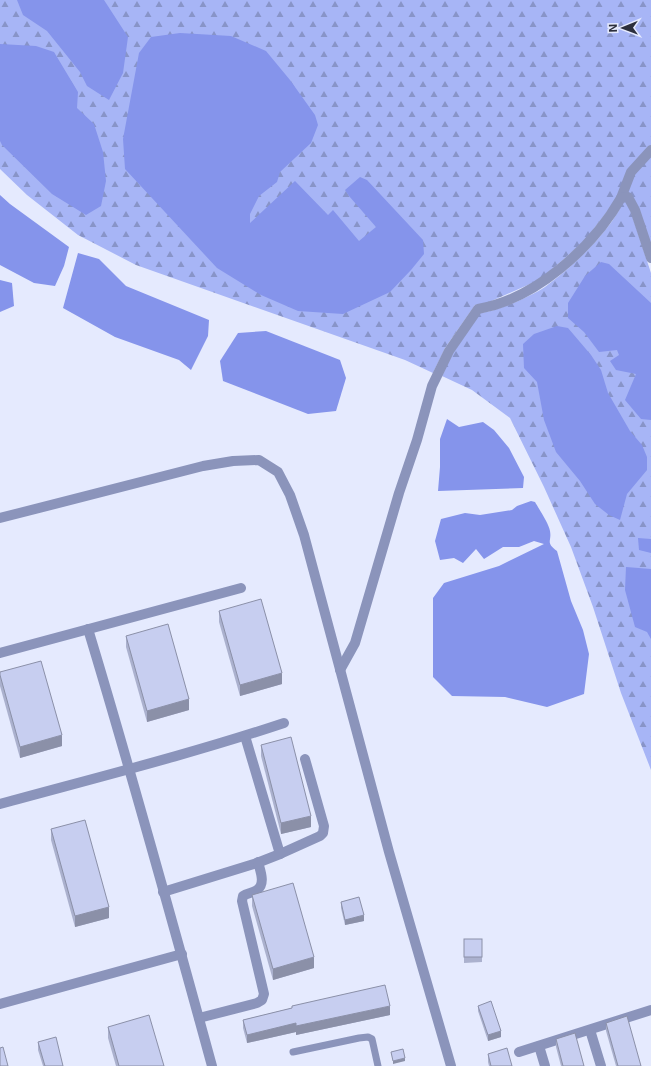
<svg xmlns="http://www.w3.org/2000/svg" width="651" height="1066" viewBox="0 0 651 1066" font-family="Inter,sans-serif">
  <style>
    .forest { fill: url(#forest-firs) }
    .water { fill: #8594eb }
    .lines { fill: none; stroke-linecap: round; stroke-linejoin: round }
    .lane { stroke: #8b94bb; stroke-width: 7 }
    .street { stroke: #8b94bb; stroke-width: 10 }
    .wall { fill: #abb1ce }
    .shaded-wall { fill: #8b90a8 }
    .building { fill: #c7cef0; stroke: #8b90a8 }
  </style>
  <defs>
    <pattern id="forest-firs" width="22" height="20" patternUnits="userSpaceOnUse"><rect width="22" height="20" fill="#a7b5f6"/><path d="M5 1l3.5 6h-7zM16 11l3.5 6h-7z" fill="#8894c8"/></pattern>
  </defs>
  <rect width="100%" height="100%" fill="#e5eafe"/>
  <!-- forest -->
  <g class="forest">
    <path d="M 0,0 L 651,0 L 651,244 L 631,194 L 609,209 L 586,239 L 564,259 L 539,280 L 487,303 L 475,305 L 445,348 L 433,373 L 405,360 L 136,265 L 78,235 L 27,195 L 0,169 Z"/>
    <path d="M 623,202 L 626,202 L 631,212 L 651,273 L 651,770 L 621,693 L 593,607 L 571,547 L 544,487 L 510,418 L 472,390 L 442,376 L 453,353 L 480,313 C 495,312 532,296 545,287 C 570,269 611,231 623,202 Z"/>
  </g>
  <!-- water -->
  <g class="water">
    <path d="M 17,0 L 104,0 L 128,37 L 123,73 L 109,100 L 87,86 L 80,72 L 47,31 L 23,15 Z"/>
    <path d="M 180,33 L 231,36 L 266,51 L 290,80 L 315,115 L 318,125 L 311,143 L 280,172 L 277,182 L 259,196 L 250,214 L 250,223 L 295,181 L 328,215 L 333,210 L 359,241 L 376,227 L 349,196 L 345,190 L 360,177 L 367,180 L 423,240 L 424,254 L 411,270 L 390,292 L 343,314 L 298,311 L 261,295 L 217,268 L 125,169 L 123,139 L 139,53 L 151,37 Z"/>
    <path d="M 0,44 L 36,46 L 54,52 L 78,92 L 77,108 L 94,124 L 103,152 L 106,181 L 101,206 L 86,215 L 52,194 L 2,145 L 0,141 Z"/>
    <path d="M 0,195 L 10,204 L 69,247 L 64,266 L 55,286 L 34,283 L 0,265 Z"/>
    <path d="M 78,253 L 99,259 L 126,286 L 209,320 L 208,336 L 191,370 L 179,360 L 115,337 L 63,308 Z"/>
    <path d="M 601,262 L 609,264 L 651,303 L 651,420 L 641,419 L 625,400 L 636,374 L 616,370 L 610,361 L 619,355 L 617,350 L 599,352 L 584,332 L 568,318 L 568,303 L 585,276 Z"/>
    <path d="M 0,280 L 12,283 L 14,306 L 0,312 Z"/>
    <path d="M 557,326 L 568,328 L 591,355 L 601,370 L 608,393 L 630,431 L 642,445 L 647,457 L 647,470 L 627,494 L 620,520 L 609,515 L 595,504 L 580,481 L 556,452 L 544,420 L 537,382 L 524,368 L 523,344 L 534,334 Z"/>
    <path d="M 266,331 L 340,360 L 346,378 L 336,411 L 308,414 L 223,381 L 220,361 L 238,333 Z"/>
    <path d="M 447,419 L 459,427 L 483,422 L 494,430 L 509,448 L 524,477 L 523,488 L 438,491 L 440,467 L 440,439 Z"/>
    <path d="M 531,501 L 535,502 C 539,509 549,524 550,531 C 552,542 545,542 557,551 L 571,601 L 583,630 L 589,654 L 584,694 L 547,707 L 505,697 L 452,696 L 433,677 L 433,598 L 444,583 L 499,566 L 544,544 L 534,541 L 519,547 L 503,547 L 484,559 L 476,549 L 463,563 L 454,558 L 440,560 L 435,541 L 441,519 L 465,513 L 480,515 L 512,510 L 517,506 Z"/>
    <path d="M 638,538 L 651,539 L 651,553 L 639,550 Z"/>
    <path d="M 626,567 L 651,569 L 651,639 L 647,632 L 635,627 L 625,590 Z"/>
  </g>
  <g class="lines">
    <!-- lane -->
    <path class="lane" d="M 293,1052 L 359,1038 L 368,1037 L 372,1039 L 378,1066"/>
    <!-- street -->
    <g class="street">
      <path d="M 621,198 L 631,172 L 651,150"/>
      <path d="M 0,518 L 203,466 L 233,461 L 259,460 L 278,472 L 290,495 L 304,535 L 389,852 L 451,1066"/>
      <path d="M 88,629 C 132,774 172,920 212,1066"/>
      <path d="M 0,653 L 241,588"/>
      <path d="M 340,670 L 355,643 L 399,493 L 417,440 L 432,386 L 449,351 L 478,309 C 536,299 593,247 621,198 L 628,197 L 635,210 L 651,258"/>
      <path d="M 0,804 C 95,778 191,754 284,723"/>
      <path d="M 280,854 L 320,836 L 323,833 L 324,826 L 305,759"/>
      <path d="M 163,892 L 257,863 L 280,854 L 245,736"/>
      <path d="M 0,1004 L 182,954"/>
      <path d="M 199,1018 L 257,1003 L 262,1000 L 264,994 L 242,901 L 243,896 C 247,893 253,893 257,890 C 266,884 260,870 258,862"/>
      <path d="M 590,1030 L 601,1066"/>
      <path d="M 539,1046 L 545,1066"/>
      <path d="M 519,1052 L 651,1010"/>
    </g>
  </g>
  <!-- wall -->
  <g class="wall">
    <path d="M 219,611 L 282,684 L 240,696 L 219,622 Z"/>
    <path d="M 126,636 L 189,710 L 147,722 L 126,647 Z"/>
    <path d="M 0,672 L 62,746 L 20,758 L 0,686 Z"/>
    <path d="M 261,745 L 311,827 L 281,834 L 261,756 Z"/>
    <path d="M 51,829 L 109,918 L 75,927 L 51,840 Z"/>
    <path d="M 252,895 L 314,968 L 273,980 L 252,906 Z"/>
    <path d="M 341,902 L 364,921 L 345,925 L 341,908 Z"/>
    <path d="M 464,939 L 482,939 L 482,962 L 464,963 Z"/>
    <path d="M 292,1006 L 390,1015 L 296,1035 L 296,1032 L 247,1043 L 243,1028 L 243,1020 L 292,1008 Z"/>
    <path d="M 478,1006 L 501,1037 L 488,1041 L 478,1011 Z"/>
    <path d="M 606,1023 L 641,1066 L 616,1066 L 606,1031 Z"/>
    <path d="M 108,1027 L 164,1066 L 116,1066 L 108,1038 Z"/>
    <path d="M 556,1039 L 584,1066 L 561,1066 L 556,1047 Z"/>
    <path d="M 38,1042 L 63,1066 L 43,1066 L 38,1050 Z"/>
    <path d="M 488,1054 L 512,1066 L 489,1066 L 488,1062 Z"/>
  </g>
  <!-- shaded-wall -->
  <g class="shaded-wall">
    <path d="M 282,673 L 282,684 L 240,696 L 240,685 Z"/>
    <path d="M 189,699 L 189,710 L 147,722 L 147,711 Z"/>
    <path d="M 62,735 L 62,746 L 20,758 L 20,747 Z"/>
    <path d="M 311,816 L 311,827 L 281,834 L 281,823 Z"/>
    <path d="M 109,907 L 109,918 L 75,927 L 75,916 Z"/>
    <path d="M 364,915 L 364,921 L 345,925 L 345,920 Z"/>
    <path d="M 314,957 L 314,968 L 273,980 L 273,969 Z"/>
    <path d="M 390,1006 L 390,1015 L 296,1035 L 296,1026 Z"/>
    <path d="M 296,1023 L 296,1032 L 247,1043 L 247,1035 Z"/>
    <path d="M 501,1031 L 501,1037 L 488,1041 L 488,1035 Z"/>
    <path d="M 405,1058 L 405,1061 L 393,1064 L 393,1061 Z"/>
  </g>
  <!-- building -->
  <g class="building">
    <path d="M 261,599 L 282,673 L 240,685 L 219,611 Z"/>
    <path d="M 168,624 L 189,699 L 147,711 L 126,636 Z"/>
    <path d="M 41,661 L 62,735 L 20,747 L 0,675 L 0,672 Z"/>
    <path d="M 291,737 L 311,816 L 281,823 L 261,745 Z"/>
    <path d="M 85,820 L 109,907 L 75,916 L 51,829 Z"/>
    <path d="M 293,883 L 314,957 L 273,969 L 252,895 Z"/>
    <path d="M 359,897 L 364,915 L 345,920 L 341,902 Z"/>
    <rect x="464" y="939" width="18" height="18"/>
    <path d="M 385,985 L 390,1006 L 296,1026 L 296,1023 L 247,1035 L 243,1020 L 292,1008 L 292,1006 Z"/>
    <path d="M 491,1001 L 501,1031 L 488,1035 L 478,1006 Z"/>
    <path d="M 149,1015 L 164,1066 L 119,1066 L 108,1027 Z"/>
    <path d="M 627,1016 L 641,1066 L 618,1066 L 606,1023 Z"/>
    <path d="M 575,1033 L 584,1066 L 563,1066 L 556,1039 Z"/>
    <path d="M 56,1037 L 63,1066 L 45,1066 L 38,1042 Z"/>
    <path d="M 3,1047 L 8,1066 L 0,1066 L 0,1048 Z"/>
    <path d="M 507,1048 L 512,1066 L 491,1066 L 488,1054 Z"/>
    <path d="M 403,1049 L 405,1058 L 393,1061 L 391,1052 Z"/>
  </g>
  <!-- north arrow -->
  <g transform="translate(623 28) rotate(269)" stroke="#e5eafe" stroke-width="3" paint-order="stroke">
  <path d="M0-3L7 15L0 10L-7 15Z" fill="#2c2f3c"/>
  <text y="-6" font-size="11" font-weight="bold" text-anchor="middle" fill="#2c2f3c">N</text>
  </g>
</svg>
